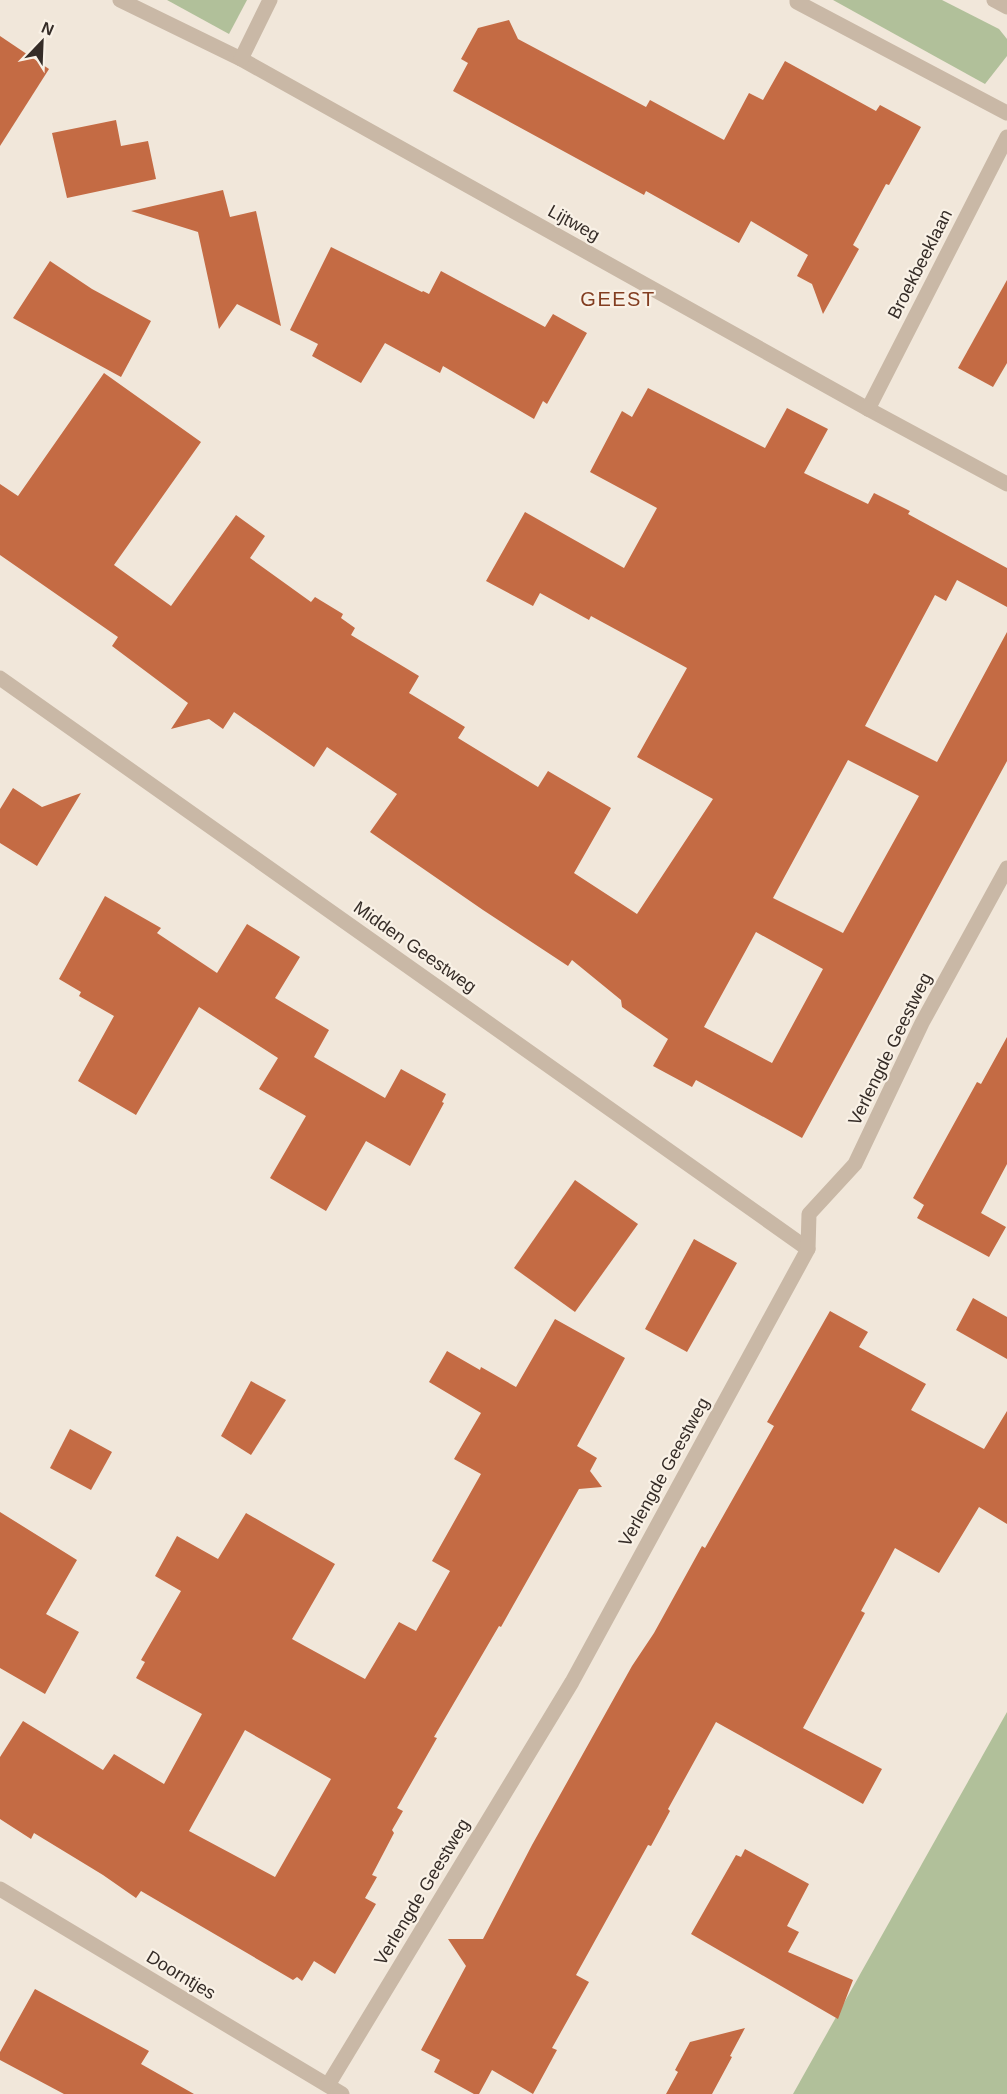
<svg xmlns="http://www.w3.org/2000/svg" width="1007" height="2094" viewBox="0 0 1007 2094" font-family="Arial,sans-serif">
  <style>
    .green { fill: #b1c09a }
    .building { fill: #c46b44; fill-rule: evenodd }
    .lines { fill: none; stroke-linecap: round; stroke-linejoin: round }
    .minor { stroke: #c9b8a6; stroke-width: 15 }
    .labels { text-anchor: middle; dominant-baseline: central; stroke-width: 4.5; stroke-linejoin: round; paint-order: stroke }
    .street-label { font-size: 18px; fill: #352c27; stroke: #f9f1e6 }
    .neighbourhood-label { font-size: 20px; letter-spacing: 1.5px; fill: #833e21; stroke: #f9f1e6 }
  </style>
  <rect width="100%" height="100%" fill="#f1e7da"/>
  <!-- green -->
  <g class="green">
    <path d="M 167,0 L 247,0 L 229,34 Z"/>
    <path d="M 833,0 L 942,0 L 999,29 L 1007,39 L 1007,56 L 985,84 Z"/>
    <path d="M 1007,1712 L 1007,2094 L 793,2094 Z"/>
  </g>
  <!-- building -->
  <g class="building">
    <path d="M 509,20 L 518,39 L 646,107 L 650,100 L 724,140 L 749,93 L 763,100 L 785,61 L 876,111 L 880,105 L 921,127 L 889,185 L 886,184 L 853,245 L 859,249 L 823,314 L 812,284 L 797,276 L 808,255 L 751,221 L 739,243 L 646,191 L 644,195 L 453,91 L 468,63 L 461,59 L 478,28 Z"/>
    <path d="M 0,36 L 49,69 L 0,146 Z"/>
    <path d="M 116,120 L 121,146 L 148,141 L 156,179 L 67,198 L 52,133 Z"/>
    <path d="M 223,190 L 230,217 L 256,211 L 281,326 L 237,304 L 219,329 L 198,232 L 131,211 Z"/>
    <path d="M 331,247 L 422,292 L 423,291 L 429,294 L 441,271 L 545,327 L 553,314 L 587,333 L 547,404 L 543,401 L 534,419 L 443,366 L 440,373 L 385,343 L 361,383 L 312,356 L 318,344 L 290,330 Z"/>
    <path d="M 50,261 L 92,289 L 151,321 L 121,377 L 13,318 Z"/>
    <path d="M 1007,280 L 1007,363 L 993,387 L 958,368 Z"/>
    <path d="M 104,373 L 201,442 L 114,565 L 171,606 L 236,515 L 265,536 L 250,558 L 311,602 L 315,597 L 343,614 L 341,618 L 355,628 L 351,635 L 419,676 L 409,693 L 465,727 L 458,738 L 538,787 L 548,771 L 611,808 L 574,873 L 637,914 L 713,799 L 637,757 L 687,668 L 591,616 L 589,620 L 540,593 L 533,606 L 486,581 L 525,512 L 624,568 L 657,508 L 590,472 L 622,411 L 632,417 L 648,388 L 765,448 L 787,408 L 828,429 L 804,473 L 868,504 L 874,493 L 910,511 L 908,514 L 1007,568 L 1007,607 L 957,580 L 946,601 L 935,595 L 865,726 L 937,762 L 1007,632 L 1007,761 L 802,1138 L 696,1080 L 692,1087 L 653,1066 L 668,1039 L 622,1007 L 621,1000 L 572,960 L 568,966 L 483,910 L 370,832 L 397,794 L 327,747 L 314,767 L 234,712 L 223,729 L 209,719 L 171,729 L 188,703 L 112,646 L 118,637 L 0,555 L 0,484 L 18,496 ZM 848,760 L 919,796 L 843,933 L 773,898 ZM 756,932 L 823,969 L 772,1063 L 704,1027 Z"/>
    <path d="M 13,788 L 42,807 L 81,793 L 37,866 L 0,843 L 0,809 Z"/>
    <path d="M 105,896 L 161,928 L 157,933 L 217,973 L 247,924 L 300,957 L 275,998 L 329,1030 L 314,1057 L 385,1098 L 401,1069 L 446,1094 L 442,1102 L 444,1103 L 410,1166 L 366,1141 L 326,1211 L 270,1178 L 306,1116 L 259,1089 L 278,1058 L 199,1007 L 136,1115 L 78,1081 L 114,1016 L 79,996 L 81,992 L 59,979 Z"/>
    <path d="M 1007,1037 L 1007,1164 L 981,1213 L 1006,1227 L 989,1257 L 917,1218 L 924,1205 L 913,1198 L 977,1082 L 981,1084 Z"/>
    <path d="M 575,1180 L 638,1224 L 575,1312 L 514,1268 Z"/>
    <path d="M 694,1239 L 737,1263 L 687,1352 L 645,1329 Z"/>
    <path d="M 973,1298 L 1007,1317 L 1007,1359 L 956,1330 Z"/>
    <path d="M 830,1311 L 868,1332 L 859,1347 L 926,1384 L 911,1410 L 984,1449 L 1007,1411 L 1007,1524 L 979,1507 L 939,1573 L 895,1548 L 861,1611 L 865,1613 L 803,1728 L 882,1769 L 863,1804 L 716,1722 L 668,1809 L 670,1811 L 651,1846 L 648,1845 L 576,1975 L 589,1982 L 552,2048 L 557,2050 L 533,2094 L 492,2070 L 479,2094 L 474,2094 L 434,2072 L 440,2060 L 421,2050 L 466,1966 L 448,1939 L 483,1939 L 532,1845 L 632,1666 L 654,1633 L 702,1546 L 705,1548 L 774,1426 L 767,1422 Z"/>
    <path d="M 555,1319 L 625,1358 L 577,1446 L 597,1458 L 590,1471 L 602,1487 L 579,1489 L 501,1627 L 499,1626 L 434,1737 L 437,1738 L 397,1808 L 403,1811 L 392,1830 L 394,1833 L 372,1875 L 377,1877 L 365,1898 L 376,1904 L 335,1974 L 314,1961 L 302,1981 L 297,1977 L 293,1980 L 141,1891 L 136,1898 L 103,1875 L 34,1833 L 31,1839 L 0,1819 L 0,1757 L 23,1721 L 103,1770 L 114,1754 L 164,1784 L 202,1714 L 136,1678 L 145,1662 L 141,1660 L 181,1591 L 155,1576 L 177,1536 L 218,1559 L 246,1513 L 335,1564 L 292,1639 L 365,1679 L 399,1622 L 416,1631 L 450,1571 L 432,1561 L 481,1474 L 454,1459 L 481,1413 L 429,1382 L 447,1351 L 480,1370 L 481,1367 L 516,1387 ZM 245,1730 L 331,1779 L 275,1877 L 189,1831 Z"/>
    <path d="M 251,1381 L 286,1400 L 251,1455 L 221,1436 Z"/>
    <path d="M 70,1429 L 112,1452 L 91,1490 L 50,1468 Z"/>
    <path d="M 0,1512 L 77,1560 L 46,1614 L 79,1632 L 45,1694 L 0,1668 Z"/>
    <path d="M 745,1849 L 809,1884 L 787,1926 L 799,1932 L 788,1952 L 853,1980 L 838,2019 L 691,1934 L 736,1855 L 741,1857 Z"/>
    <path d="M 35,1989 L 149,2051 L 141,2064 L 194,2094 L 64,2094 L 0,2060 L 0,2052 Z"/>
    <path d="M 745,2028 L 730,2056 L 732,2057 L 712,2094 L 666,2094 L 678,2072 L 675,2070 L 690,2042 Z"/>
  </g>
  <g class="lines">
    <!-- minor -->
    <g class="minor">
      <path d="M 120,0 L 241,59 L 868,409 L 1007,484"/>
      <path d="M 797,0 L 797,2 L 1007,113"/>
      <path d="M 994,0 L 1007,7"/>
      <path d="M 241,59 L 270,0"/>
      <path d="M 868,409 L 1007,137"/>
      <path d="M 0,678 L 808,1249"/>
      <path d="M 0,1889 L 342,2094"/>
      <path d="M 328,2085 L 572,1682 L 808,1249 L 809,1214 L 855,1164 L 922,1023 L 1007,868"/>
    </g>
  </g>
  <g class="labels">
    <!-- street labels -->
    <g class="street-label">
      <text transform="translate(574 223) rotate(29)">Lijtweg</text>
      <text transform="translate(920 264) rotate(-63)">Broekbeeklaan</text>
      <text transform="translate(415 947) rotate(35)">Midden Geestweg</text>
      <text transform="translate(890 1049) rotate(-64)">Verlengde Geestweg</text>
      <text transform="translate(664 1472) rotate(-61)">Verlengde Geestweg</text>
      <text transform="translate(422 1892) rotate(-59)">Verlengde Geestweg</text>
      <text transform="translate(181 1975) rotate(31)">Doorntjes</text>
    </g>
    <!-- neighbourhood labels -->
    <g class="neighbourhood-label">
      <text x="618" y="299">GEEST</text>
    </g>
  </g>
  <!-- north arrow -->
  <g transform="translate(42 42) rotate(23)" stroke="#f9f1e6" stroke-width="4.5" paint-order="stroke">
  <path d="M0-4.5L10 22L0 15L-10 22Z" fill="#352c27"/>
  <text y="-9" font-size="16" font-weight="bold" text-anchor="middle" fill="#352c27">N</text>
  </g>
</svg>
